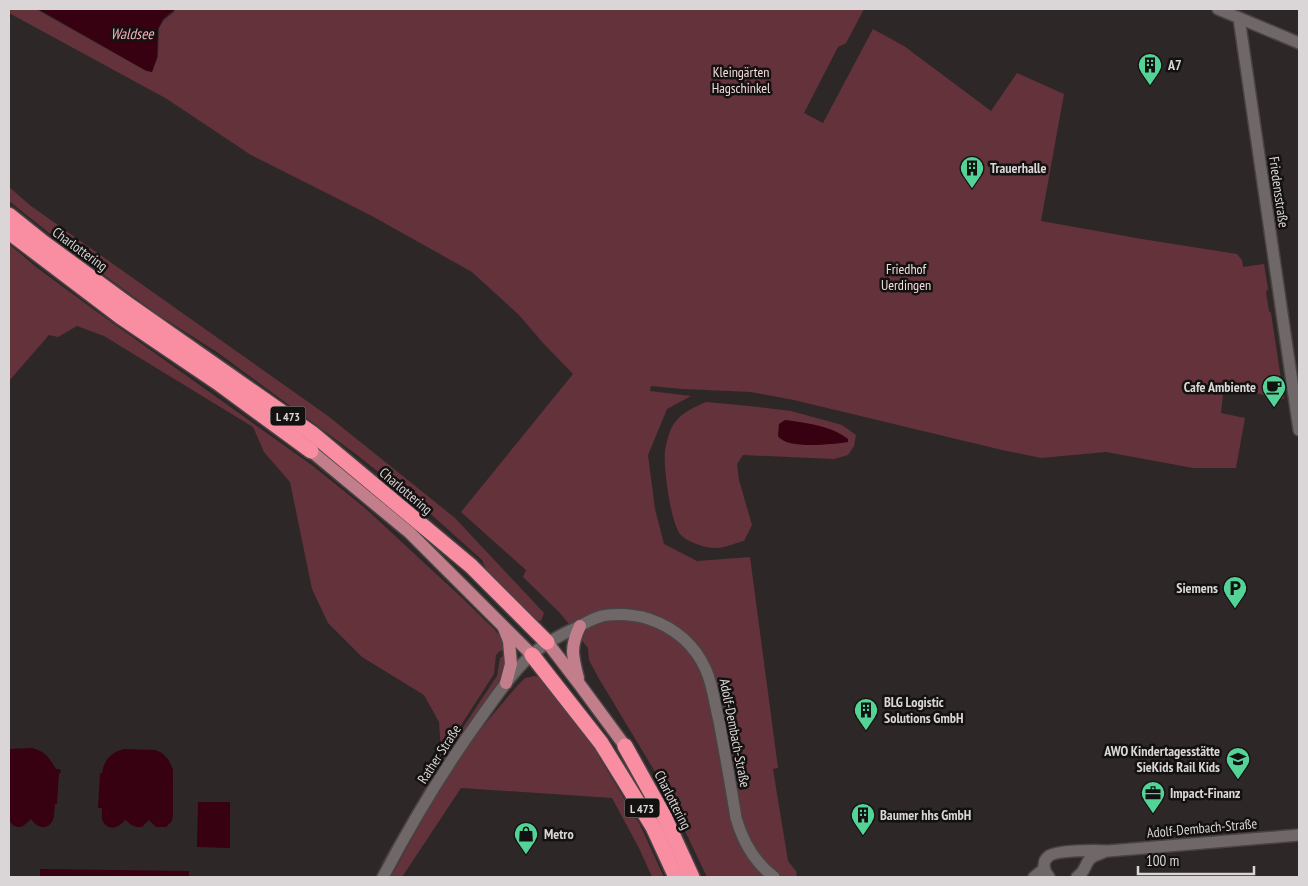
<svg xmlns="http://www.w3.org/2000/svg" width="1308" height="886" viewBox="0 0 1308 886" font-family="'PT Sans Narrow',sans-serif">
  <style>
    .green { fill: #64323b }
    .water { fill: #380112 }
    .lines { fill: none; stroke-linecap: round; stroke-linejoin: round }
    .secondary-casing { stroke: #494344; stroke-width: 14 }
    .primary-casing { stroke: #494344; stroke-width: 15 }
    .highway-casing { stroke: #494344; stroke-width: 18 }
    .secondary { stroke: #706768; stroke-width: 11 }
    .primary { stroke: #c27e8a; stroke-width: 12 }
    .highway { stroke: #f98da1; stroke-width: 15 }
    .labels { text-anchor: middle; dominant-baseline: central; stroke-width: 5; stroke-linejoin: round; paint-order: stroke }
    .shield { fill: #141111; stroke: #9f9a9b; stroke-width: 1 }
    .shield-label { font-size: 12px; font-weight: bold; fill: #dad5d6 }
    .poi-label { font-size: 14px; font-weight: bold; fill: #dad5d6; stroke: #141111; text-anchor: start }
    .park-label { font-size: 14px; fill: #f2dadd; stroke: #141111 }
    .street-label { font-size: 14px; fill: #dad5d6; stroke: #141111 }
    .water-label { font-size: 15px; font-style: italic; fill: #f4afb9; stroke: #141111 }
  </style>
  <rect width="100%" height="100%" fill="#2e2728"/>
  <!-- green -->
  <g class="green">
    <path d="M 9,9 L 36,9 L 146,71 L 152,72 L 158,57 L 159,28 L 164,20 L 174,12 L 175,9 L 864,9 L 846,43 L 838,47 L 804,113 L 823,123 L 873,29 L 904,46 L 991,111 L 1017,73 L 1064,94 L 1041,221 L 1142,239 L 1237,254 L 1242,260 L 1243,267 L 1264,264 L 1268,289 L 1266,292 L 1269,311 L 1271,313 L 1284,399 L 1224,387 L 1221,413 L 1245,418 L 1236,468 L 1193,468 L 1106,452 L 1041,458 L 1002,450 L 794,400 L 751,392 L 682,389 L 651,386 L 650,391 L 691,396 L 667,409 L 648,455 L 655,509 L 664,544 L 697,561 L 750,557 L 778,768 L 773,769 L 788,861 L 796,871 L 797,877 L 707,877 L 663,785 L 598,677 L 589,660 L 588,648 L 560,613 L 523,577 L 526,570 L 461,512 L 573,374 L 543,343 L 519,315 L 472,272 L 372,216 L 251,155 L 167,99 L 9,13 Z"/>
    <path d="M 9,187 L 31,206 L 328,416 L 455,518 L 544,613 L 541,621 L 535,619 L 488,574 L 482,560 L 424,508 L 357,455 L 217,352 L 157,314 L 73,252 L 9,201 Z"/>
    <path d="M 9,244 L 36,267 L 93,309 L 313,466 L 365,508 L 460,596 L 495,630 L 504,642 L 506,649 L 500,651 L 496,655 L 494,674 L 432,770 L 441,750 L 439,722 L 424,695 L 362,657 L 328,623 L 312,589 L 290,482 L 264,452 L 253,427 L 104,336 L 77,326 L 58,337 L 49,335 L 9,381 Z"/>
    <path d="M 706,402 L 749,406 L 791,411 L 842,425 L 856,435 L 854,446 L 848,455 L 834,459 L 743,455 L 737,464 L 739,480 L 752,525 L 744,541 C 736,543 727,547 718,548 C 708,549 690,543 682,536 C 671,528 663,466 665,451 C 666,445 668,435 671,429 C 678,414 692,408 706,402 Z"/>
    <path d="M 508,655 L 503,675 L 465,731 L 377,871 L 444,756 L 497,676 L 500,658 L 503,656 Z"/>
    <path d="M 534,676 L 539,677 L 544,681 L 601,753 L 599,757 L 640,825 L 664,877 L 652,877 L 639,848 L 612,798 L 461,788 L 402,877 L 391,877 L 441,785 L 473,738 L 517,686 L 525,678 Z"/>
  </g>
  <!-- water -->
  <g class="water">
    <path d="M 38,9 L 174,9 L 173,11 L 163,19 L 158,29 L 157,57 L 152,72 L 145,70 Z"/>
    <path d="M 785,420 C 806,423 830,425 848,439 L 848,442 C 833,444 787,450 778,436 L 779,424 Z"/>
    <path d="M 32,748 C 47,752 49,758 56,769 L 60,769 L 61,773 L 59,773 L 57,804 L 55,804 C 54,809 55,817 52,822 C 46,831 36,827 31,819 C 24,826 18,832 9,821 L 9,749 Z"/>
    <path d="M 124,749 L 156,750 L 162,753 L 168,759 L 173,769 L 173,815 L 172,821 L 166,827 L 156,827 L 149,820 L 142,827 C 133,828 131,824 125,820 C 120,827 109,832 103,822 C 101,818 102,812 102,808 L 98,808 L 100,773 L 102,773 C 104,760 111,752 124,749 Z"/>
    <path d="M 198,802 L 230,802 L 230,848 L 197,847 Z"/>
    <path d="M 40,869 L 189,871 L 189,877 L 40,877 Z"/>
  </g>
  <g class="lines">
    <!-- secondary casing -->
    <g class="secondary-casing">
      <g id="secondary">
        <path d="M 1218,9 L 1299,43"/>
        <path d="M 1239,18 L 1299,430"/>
        <path d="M 383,877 C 412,822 445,767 482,716 C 497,695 512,673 531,655 C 546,642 562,634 580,626 C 589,621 597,616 608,615 C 621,614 636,615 649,619 C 675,628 695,645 706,670 C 713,686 715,705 719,721 C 725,754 731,786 736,818 C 743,842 754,862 774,877"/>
        <path d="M 1034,877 L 1044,869"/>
        <path d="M 1049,877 C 1044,871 1041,862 1049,856 C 1057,850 1097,850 1108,851 L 1299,835"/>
        <path d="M 1077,877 C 1085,872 1084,867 1089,860 C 1092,856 1099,854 1104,852"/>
      </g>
    </g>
    <!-- primary casing -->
    <g class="primary-casing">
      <g id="primary">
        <path d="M 311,451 L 410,533 L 532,655"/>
        <path d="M 504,628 L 509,641 L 511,664 L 506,683"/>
        <path d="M 547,642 L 580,685 L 625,746"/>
        <path d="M 578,678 C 572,655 570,647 580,626"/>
      </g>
    </g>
    <!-- highway casing -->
    <g class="highway-casing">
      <g id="highway">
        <path d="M 9,215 L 44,243 L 126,303 L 313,434 L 471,566 L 547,642"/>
        <path d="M 9,232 L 121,317 L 217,382 L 311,451"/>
        <path d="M 532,655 L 601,743 L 653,827 L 676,877"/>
        <path d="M 625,746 L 665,818 L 692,877"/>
      </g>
    </g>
    <!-- secondary -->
    <use href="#secondary" class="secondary"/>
    <!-- primary -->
    <use href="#primary" class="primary"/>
    <!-- highway -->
    <use href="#highway" class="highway"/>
  </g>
  <!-- icons -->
  <defs>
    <g id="building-pin" transform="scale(1.25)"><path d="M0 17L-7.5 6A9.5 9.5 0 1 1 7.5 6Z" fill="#54d396" stroke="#141111"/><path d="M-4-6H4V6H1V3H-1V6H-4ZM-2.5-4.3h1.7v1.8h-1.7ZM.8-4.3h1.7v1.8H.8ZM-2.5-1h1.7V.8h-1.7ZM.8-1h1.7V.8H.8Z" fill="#111"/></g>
    <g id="cafe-pin" transform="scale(1.25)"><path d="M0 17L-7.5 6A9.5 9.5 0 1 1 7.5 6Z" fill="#54d396" stroke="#141111"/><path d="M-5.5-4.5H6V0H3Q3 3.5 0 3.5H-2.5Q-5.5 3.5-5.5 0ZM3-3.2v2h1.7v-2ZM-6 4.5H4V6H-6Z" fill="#111"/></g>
    <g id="parking-pin" transform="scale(1.25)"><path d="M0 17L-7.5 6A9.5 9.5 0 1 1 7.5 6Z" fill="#54d396" stroke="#141111"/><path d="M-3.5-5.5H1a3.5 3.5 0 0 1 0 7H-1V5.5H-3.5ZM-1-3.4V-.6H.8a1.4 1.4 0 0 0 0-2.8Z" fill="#111"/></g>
    <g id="school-pin" transform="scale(1.25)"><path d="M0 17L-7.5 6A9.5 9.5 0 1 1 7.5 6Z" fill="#54d396" stroke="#141111"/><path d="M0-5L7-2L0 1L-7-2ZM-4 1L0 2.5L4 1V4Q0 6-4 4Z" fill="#111"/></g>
    <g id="office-pin" transform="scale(1.25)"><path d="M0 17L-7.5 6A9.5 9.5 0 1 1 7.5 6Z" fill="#54d396" stroke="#141111"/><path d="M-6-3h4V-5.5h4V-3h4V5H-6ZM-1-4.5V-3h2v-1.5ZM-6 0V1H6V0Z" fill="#111"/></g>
    <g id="shop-pin" transform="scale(1.25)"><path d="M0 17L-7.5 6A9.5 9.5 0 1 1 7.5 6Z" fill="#54d396" stroke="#141111"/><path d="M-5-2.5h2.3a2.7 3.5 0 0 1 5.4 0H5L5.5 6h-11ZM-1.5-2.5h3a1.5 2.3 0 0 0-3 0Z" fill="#111"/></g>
  </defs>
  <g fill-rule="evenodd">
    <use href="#building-pin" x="1150" y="65"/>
    <use href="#building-pin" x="972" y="168"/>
    <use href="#cafe-pin" x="1274" y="387"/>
    <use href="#parking-pin" x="1235" y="588"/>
    <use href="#building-pin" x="866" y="710"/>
    <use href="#school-pin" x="1238" y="759"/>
    <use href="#office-pin" x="1153" y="793"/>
    <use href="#building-pin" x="863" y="815"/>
    <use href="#shop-pin" x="526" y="834"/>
  </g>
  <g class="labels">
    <!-- shield labels -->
    <g class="shield">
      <rect x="270.5" y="406.5" width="35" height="19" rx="4"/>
      <rect x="624.5" y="798.5" width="35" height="19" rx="4"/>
    </g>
    <g class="shield-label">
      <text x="288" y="416">L 473</text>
      <text x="642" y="808">L 473</text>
    </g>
    <!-- poi labels -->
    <g class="poi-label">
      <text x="1168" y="65">A7</text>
      <text x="990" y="168">Trauerhalle</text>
      <text x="1256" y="387" text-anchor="end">Cafe Ambiente</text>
      <text x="1218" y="588" text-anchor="end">Siemens</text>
      <text x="884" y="702">BLG Logistic<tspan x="884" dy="16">Solutions GmbH</tspan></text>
      <text x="1220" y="751" text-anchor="end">AWO Kindertagesstätte<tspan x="1220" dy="16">SieKids Rail Kids</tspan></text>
      <text x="1170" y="793">Impact-Finanz</text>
      <text x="880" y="815">Baumer hhs GmbH</text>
      <text x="544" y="834">Metro</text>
    </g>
    <!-- park labels -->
    <g class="park-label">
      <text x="741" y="72">Kleingärten<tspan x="741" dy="16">Hagschinkel</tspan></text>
      <text x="906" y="269">Friedhof<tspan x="906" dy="16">Uerdingen</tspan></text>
    </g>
    <!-- street labels -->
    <g class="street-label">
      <text transform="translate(1279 192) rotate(82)">Friedensstraße</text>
      <text transform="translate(80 249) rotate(36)">Charlottering</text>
      <text transform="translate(406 491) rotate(40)">Charlottering</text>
      <text transform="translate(735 733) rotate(79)">Adolf-Dembach-Straße</text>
      <text transform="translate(439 754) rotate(-57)">Rather Straße</text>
      <text transform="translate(673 800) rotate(63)">Charlottering</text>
      <text transform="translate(1202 828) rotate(-5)">Adolf-Dembach-Straße</text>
    </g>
    <!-- water labels -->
    <g class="water-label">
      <text x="132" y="33">Waldsee</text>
    </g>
  </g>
  <!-- border -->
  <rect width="1308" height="886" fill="none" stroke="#dad5d6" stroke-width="20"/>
  <!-- scale -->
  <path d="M1138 866v8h116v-8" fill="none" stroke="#dad5d6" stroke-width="2.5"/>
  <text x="1146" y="866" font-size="15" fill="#dad5d6" stroke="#141111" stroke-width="4" paint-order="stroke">100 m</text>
</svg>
